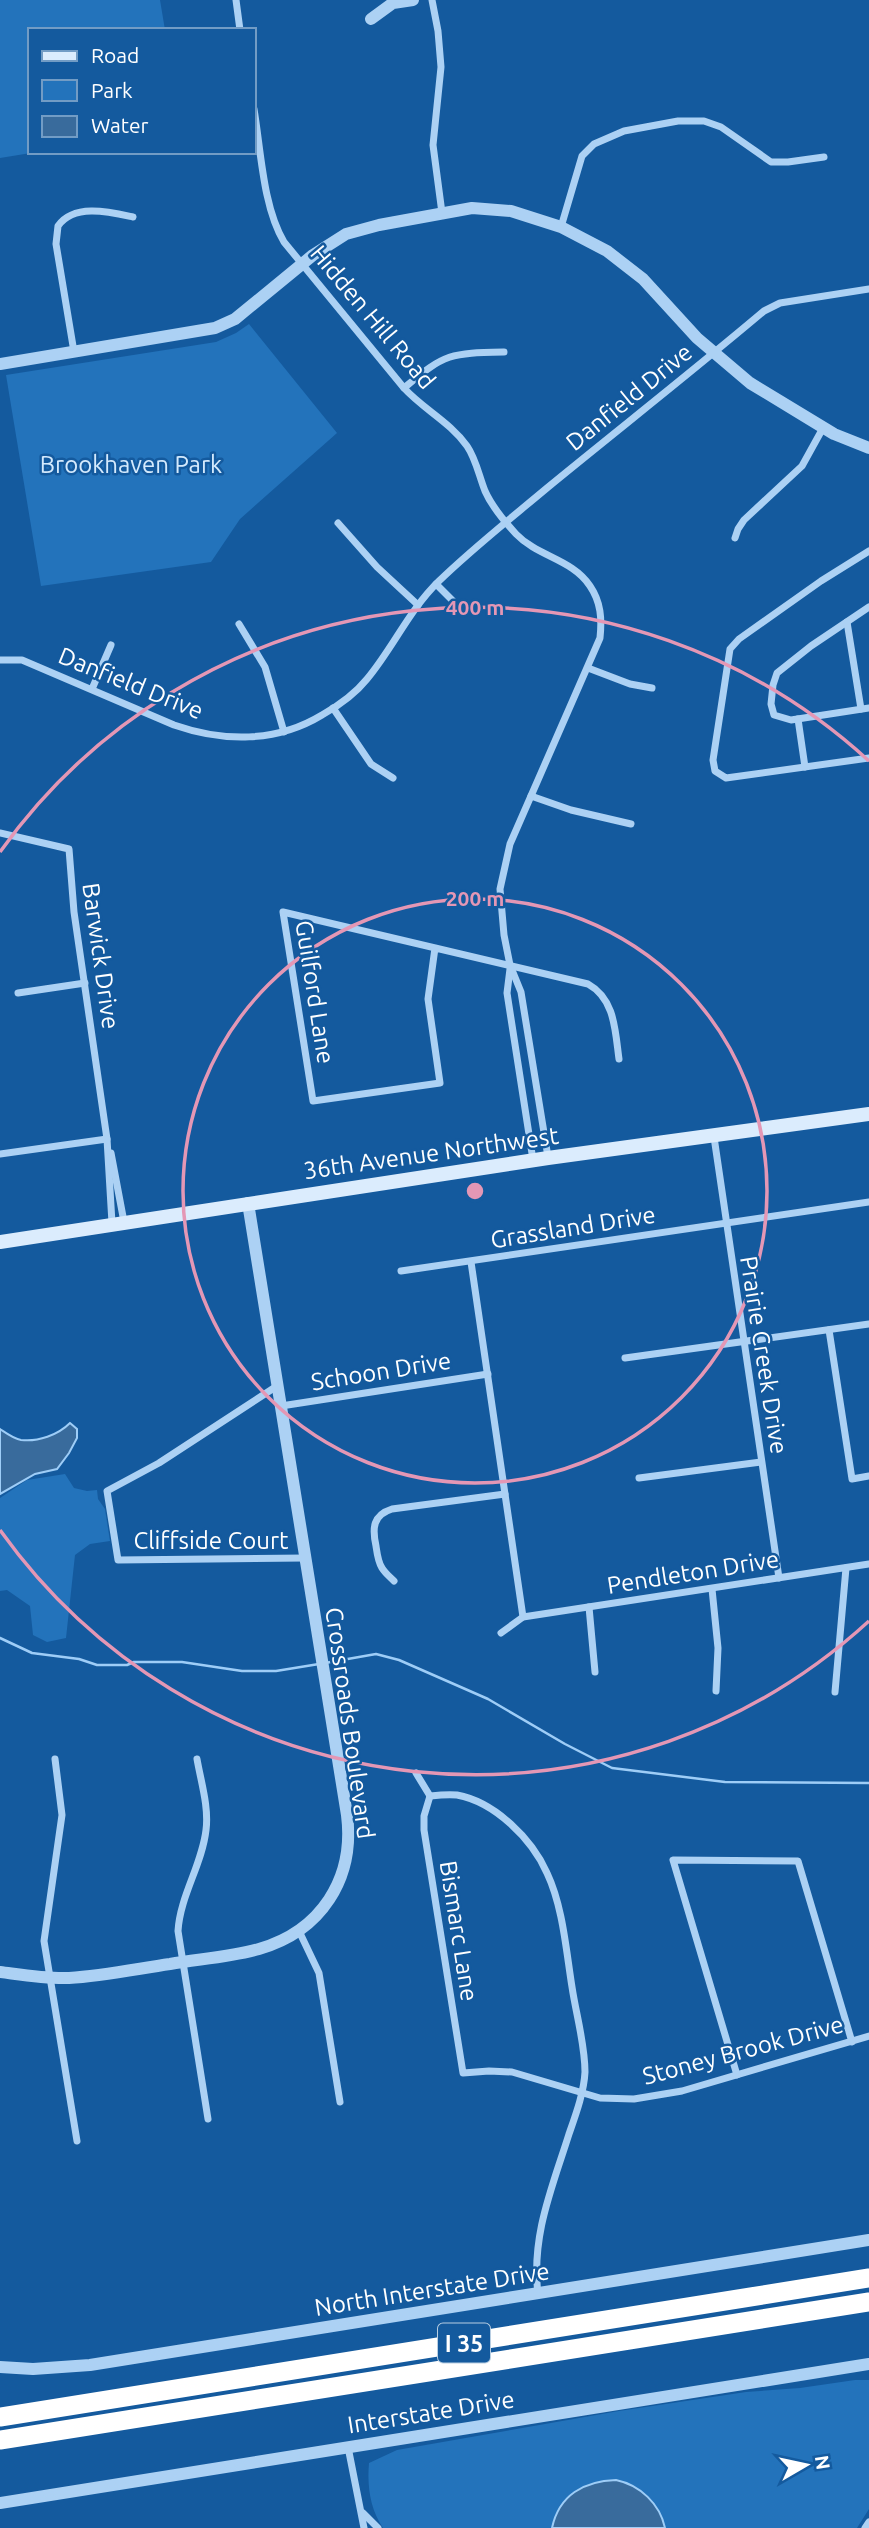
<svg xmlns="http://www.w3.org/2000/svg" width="869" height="2528" viewBox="0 0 869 2528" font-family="Ubuntu,sans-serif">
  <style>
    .green { fill: #2373bb }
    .water { fill: #396b9c; stroke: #9ecdf7; stroke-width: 2 }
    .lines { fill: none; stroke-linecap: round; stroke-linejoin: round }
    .stream { stroke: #9ecdf7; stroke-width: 2.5 }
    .minor { stroke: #acd1f4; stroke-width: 7 }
    .tertiary { stroke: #acd1f4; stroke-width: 12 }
    .secondary { stroke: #dbecfd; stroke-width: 14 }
    .motorway { stroke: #fff; stroke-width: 19 }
    .ring { fill: none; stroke: #e497b5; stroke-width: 3.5 }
    .labels { text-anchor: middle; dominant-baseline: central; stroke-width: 5; stroke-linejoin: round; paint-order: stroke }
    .shield { fill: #145a9e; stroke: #b8cee2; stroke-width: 2 }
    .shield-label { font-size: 23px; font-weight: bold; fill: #fff }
    .street-label { font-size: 24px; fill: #fff; stroke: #145a9e }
    .park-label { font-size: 24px; fill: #d4eafd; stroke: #145a9e }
    .centre { fill: #e497b5; stroke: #145a9e; stroke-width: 3.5 }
    .ring-label { font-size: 21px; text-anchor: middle; font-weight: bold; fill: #e497b5; stroke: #145a9e; stroke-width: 5; stroke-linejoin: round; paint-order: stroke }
  </style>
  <rect width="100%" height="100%" fill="#145a9e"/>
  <!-- green -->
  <g class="green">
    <path d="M 0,0 L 160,0 L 165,30 L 30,30 L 30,152 L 37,152 L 0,158 Z"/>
    <path d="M 249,324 L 337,433 L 240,519 L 211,562 L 41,586 L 6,375 L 216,342 L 236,333 Z"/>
    <path d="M 65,1474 L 74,1488 L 87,1491 L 97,1490 L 98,1499 L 105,1509 L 110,1541 L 90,1544 L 75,1555 L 66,1638 L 47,1642 L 33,1635 L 30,1606 L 7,1590 L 0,1591 L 0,1498 L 27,1480 Z"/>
    <path d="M 855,2380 L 869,2380 L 869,2509 L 857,2528 L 383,2528 C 370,2509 367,2486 369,2463 L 397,2450 L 619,2411 L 746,2392 L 800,2388 Z"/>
  </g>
  <!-- water -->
  <g class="water">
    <path d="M 70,1423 L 77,1429 L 77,1438 L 69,1453 L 57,1469 L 35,1474 L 0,1494 L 0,1429 C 6,1433 14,1439 21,1440 C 38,1442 58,1435 70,1423 Z"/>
    <path d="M 616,2480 C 640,2485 660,2504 665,2528 L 552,2528 C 559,2495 584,2481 616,2480 Z"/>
  </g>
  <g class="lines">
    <!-- stream -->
    <g class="stream">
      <path d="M 0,1638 L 32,1653 L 79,1659 L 97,1665 L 127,1665 L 134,1662 L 182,1662 L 242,1671 L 276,1671 L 319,1664"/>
      <path d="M 325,1663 L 376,1654 L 399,1660 L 488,1699 L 565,1744 L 612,1768 L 725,1782 L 869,1783"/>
    </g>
    <!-- minor -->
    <g class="minor">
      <path d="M 236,0 L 240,30"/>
      <path d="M 432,0 L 438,31 L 441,67 L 433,145 L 442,213"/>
      <path d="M 254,109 C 261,151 263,207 284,242 L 404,388 C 423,409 450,422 467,446 C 476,459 479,476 485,491 C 492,507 504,521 516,534 C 538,557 572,559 590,586 C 601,602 602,619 600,638 L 510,844 L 500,889 L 504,935 L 510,965 L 521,992 L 548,1157"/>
      <path d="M 561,227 L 582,156 L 594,144 L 624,131 L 678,121 L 704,121 L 721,127 L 771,162 L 788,162 L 824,157"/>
      <path d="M 74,352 L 56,244 L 58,226 C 74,203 110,212 133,217"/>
      <path d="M 404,388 C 445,353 451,353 504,352"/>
      <path d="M 338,523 L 377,567 L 418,605"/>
      <path d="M 735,538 L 738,529 L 744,520 L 802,466 L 823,428"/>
      <path d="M 869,551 L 821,581 L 739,639 L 730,649 L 713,760 L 715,771 L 726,778 L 869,758"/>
      <path d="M 436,584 L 453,601"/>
      <path d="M 869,607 L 811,646 L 777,673 L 773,685 L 771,704 L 774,715 L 791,720 L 869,708"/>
      <path d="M 847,622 L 861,709"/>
      <path d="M 239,624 L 265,667 L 284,732"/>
      <path d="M 0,660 L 22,660 L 174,725 C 223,742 276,743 322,715 C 338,706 355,694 367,679 C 393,648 409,610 439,581 C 473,548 510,519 547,488 C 619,429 693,371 764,311 L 780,303 L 869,289"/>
      <path d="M 588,668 L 630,684 L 652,688"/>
      <path d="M 92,689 L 111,645"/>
      <path d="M 333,708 L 371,764 L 393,778"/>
      <path d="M 798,719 L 805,767"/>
      <path d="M 531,796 L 571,810 L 631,824"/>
      <path d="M 0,833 L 69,849 L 74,912 L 107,1139 L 112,1223"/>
      <path d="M 435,948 L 428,999 L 440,1083 L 313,1101 L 283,912 L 588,984 C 615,999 615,1030 619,1059"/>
      <path d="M 510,969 L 507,993 L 533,1160"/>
      <path d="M 18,993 L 85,983"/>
      <path d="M 714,1137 L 779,1578"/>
      <path d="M 111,1153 L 124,1222"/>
      <path d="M 0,1154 L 107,1139"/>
      <path d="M 471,1262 L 523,1617"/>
      <path d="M 401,1271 L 869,1202"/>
      <path d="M 829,1330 L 852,1479 L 869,1476"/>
      <path d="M 625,1358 L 869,1324"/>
      <path d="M 277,1386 L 159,1463 L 107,1491 L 118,1560 L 305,1558"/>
      <path d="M 281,1406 L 488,1374"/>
      <path d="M 639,1478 L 761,1462"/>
      <path d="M 394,1581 C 390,1577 385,1573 382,1568 C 378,1562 377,1553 376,1546 C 372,1528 373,1515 392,1509 L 505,1494"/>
      <path d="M 712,1589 L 718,1648 L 716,1691"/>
      <path d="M 589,1607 L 595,1672"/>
      <path d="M 501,1633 L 523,1617 L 869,1564"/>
      <path d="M 835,1692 L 846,1568"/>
      <path d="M 55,1759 L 62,1815 L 44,1941 L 77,2141"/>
      <path d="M 197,1759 C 201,1782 209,1807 206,1830 C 202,1865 180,1896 178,1931 L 208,2119"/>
      <path d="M 416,1773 L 430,1796"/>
      <path d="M 430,1796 L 424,1816 L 424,1830 L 463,2073 L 489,2071 L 512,2072 L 600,2098 L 634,2099 L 682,2091 L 869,2036"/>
      <path d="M 430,1796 C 439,1795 448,1794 457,1795 C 495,1802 532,1839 547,1873 C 563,1907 566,1950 572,1987 C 576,2014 585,2044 585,2072 C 584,2092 576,2114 569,2134 C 552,2188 531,2236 538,2294"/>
      <path d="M 299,1931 L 319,1973 L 340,2102"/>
      <path d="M 737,2075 L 673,1860 L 798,1861 L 852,2042"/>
      <path d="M 348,2447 L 364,2528"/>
      <path d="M 363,2513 L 378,2528"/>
      <path d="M 865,2528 L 869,2522"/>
    </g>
    <!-- tertiary -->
    <g class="tertiary">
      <path d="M 371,19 L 393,3 L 413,0"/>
      <path d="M 0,364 L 215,328 L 235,319 L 313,255 L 346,234 L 379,225 L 472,208 L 511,211 L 561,227 L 607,251 L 643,279 L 697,338 L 750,383 L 834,434 L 869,448"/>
      <path d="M 0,1972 C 23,1975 46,1979 69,1978 C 103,1976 136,1969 170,1964 C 199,1959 231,1957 259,1949 C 321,1931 355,1879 347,1815 L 248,1203"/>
      <path d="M 0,2367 L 33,2369 L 90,2365 L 869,2240"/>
      <path d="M 0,2503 L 869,2364"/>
    </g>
    <!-- secondary -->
    <path class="secondary" d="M 0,1242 L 548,1158 L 869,1114"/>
    <!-- motorway -->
    <g class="motorway">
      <path d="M 0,2417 L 869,2278"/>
      <path d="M 0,2440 L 869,2302"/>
    </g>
  </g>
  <!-- distance rings -->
  <g class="ring">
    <circle cx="475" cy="1191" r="292"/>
    <path d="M869 1621A583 583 0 0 1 0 1530M0 852A583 583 0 0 1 869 761"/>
  </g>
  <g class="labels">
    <!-- shield labels -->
    <rect class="shield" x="438" y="2323.5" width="52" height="39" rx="5"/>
    <g class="shield-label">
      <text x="464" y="2343">I 35</text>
    </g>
    <!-- street labels -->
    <g class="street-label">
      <text transform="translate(373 317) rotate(50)">Hidden Hill Road</text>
      <text transform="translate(629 397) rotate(-39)">Danfield Drive</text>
      <text transform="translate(131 683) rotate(22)">Danfield Drive</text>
      <text transform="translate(101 956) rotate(82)">Barwick Drive</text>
      <text transform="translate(315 992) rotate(81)">Guilford Lane</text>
      <text transform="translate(431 1153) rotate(-8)">36th Avenue Northwest</text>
      <text transform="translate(573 1227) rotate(-9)">Grassland Drive</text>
      <text transform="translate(764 1355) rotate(81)">Prairie Creek Drive</text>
      <text transform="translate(381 1371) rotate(-9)">Schoon Drive</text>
      <text x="211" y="1540">Cliffside Court</text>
      <text transform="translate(693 1572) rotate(-9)">Pendleton Drive</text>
      <text transform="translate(350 1723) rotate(82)">Crossroads Boulevard</text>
      <text transform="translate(459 1931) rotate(81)">Bismarc Lane</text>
      <text transform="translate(743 2050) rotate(-15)">Stoney Brook Drive</text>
      <text transform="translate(432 2289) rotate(-9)">North Interstate Drive</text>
      <text transform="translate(431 2412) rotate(-9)">Interstate Drive</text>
    </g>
    <!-- park labels -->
    <g class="park-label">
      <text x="131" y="464">Brookhaven Park</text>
    </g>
  </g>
  <circle cx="475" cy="1191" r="10" class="centre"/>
  <g class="ring-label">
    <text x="475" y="615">400 m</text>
    <text x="475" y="906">200 m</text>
  </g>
  <!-- legend -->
  <rect x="28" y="28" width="228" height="126" fill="#145a9e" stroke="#729cc5" stroke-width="2"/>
  <rect x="42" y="51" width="35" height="10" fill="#dbecfd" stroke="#729cc5" stroke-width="2"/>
  <text x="91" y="63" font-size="21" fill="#ffffff">Road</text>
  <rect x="42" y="80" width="35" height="21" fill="#2373bb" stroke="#729cc5" stroke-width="2"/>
  <text x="91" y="98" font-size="21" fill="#ffffff">Park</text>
  <rect x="42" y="116" width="35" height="21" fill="#396b9c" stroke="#729cc5" stroke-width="2"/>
  <text x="91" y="133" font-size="21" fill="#ffffff">Water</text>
  <!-- north arrow -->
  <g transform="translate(806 2465) rotate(81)" stroke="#145a9e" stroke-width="5" paint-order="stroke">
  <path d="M0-5L12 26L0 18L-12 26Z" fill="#ffffff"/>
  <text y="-10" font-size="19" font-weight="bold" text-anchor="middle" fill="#ffffff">N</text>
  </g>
</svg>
